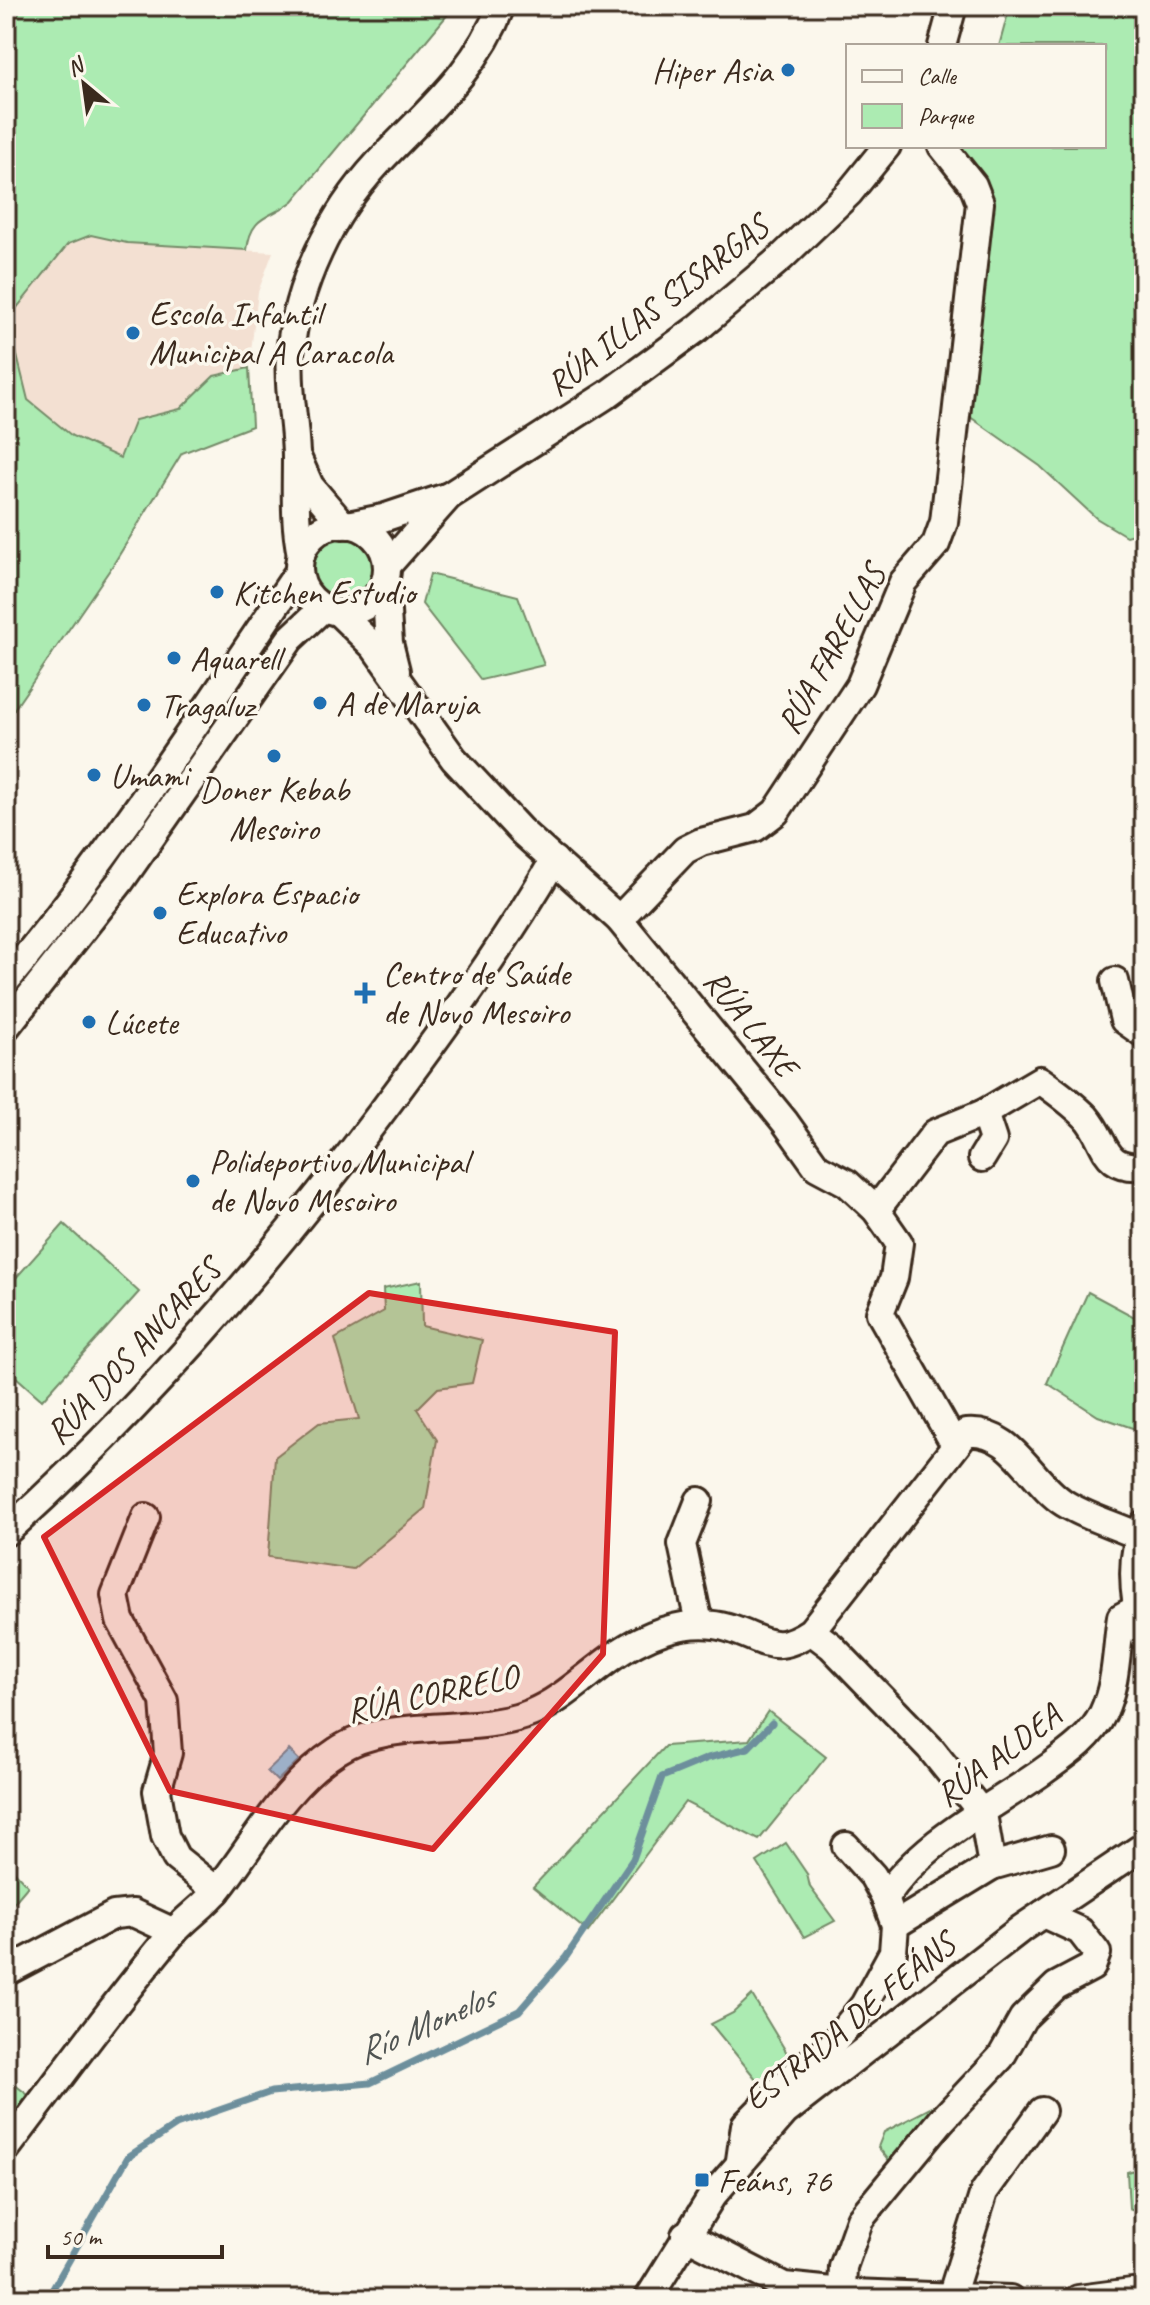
<svg xmlns="http://www.w3.org/2000/svg" width="1150" height="2305" viewBox="0 0 1150 2305" font-family="Caveat,sans-serif">
  <style>
    .built { fill: #f3e0d2 }
    .green { fill: #acebb2; stroke: #748a68; stroke-width: 2 }
    .water { fill: #8fd2f0; stroke: #6d8f9c; stroke-width: 2 }
    .lines { fill: none; stroke-linecap: round; stroke-linejoin: round }
    .stream { stroke: #6d8f9c; stroke-width: 7 }
    .minor-casing { stroke: #3b2a1e; stroke-width: 32 }
    .minor { stroke: #fbf7ec; stroke-width: 26 }
    .marked { fill: #d62828; fill-opacity: 0.2; stroke: #d62828; stroke-width: 6; stroke-linejoin: round }
    .poi-dot { fill: #1f6fb2; stroke: #fbf7ec; stroke-width: 3 }
    .labels { text-anchor: middle; dominant-baseline: central; stroke-width: 7; stroke-linejoin: round; paint-order: stroke }
    .poi-label { font-size: 34px; fill: #3b2a1e; stroke: #fbf7ec; text-anchor: start }
    .street-label { font-size: 34px; fill: #3b2a1e; stroke: #fbf7ec }
    .water-label { font-size: 36px; font-style: italic; fill: #505452; stroke: #fbf7ec }
  </style>
  <rect width="100%" height="100%" fill="#fbf7ec"/>
  <filter id="ink" filterUnits="userSpaceOnUse"><feTurbulence type="fractalNoise" baseFrequency=".0125" numOctaves="2"/><feDisplacementMap in="SourceGraphic" scale="16" xChannelSelector="R" yChannelSelector="G"/><feConvolveMatrix kernelMatrix="1 2 1 2 8 2 1 2 1" color-interpolation-filters="sRGB"/></filter>
  <g filter="url(#ink)">
    <!-- built -->
    <path class="built" d="M 91,235 L 127,243 L 273,252 L 258,292 L 249,368 L 214,376 L 180,409 L 135,420 L 121,458 L 72,436 L 28,400 L 8,319 L 68,244 Z"/>
    <!-- green -->
    <g class="green">
      <path d="M 6,6 L 437,6 L 449,13 L 293,201 C 270,219 251,214 247,250 L 127,243 L 91,235 L 68,244 L 8,319 L 28,400 L 72,436 L 120,458 L 135,420 L 180,409 L 214,376 L 249,368 L 252,426 L 182,453 L 113,565 L 6,721 Z"/>
      <path d="M 1010,6 L 1144,6 L 1144,488 L 1140,495 L 1144,498 L 1144,531 L 1126,536 L 1096,518 L 1040,466 L 966,414 L 986,202 L 954,146 L 1104,146 L 1104,46 L 999,46 Z"/>
      <circle cx="343" cy="568" r="32"/>
      <path d="M 430,574 L 518,596 L 544,665 L 481,680 L 422,604 Z"/>
      <path d="M 64,1224 L 139,1292 L 42,1400 L 6,1368 L 6,1289 Z"/>
      <path d="M 421,1281 L 422,1326 L 482,1340 L 472,1383 L 438,1388 L 417,1409 L 437,1440 L 425,1509 L 353,1569 L 268,1557 L 275,1457 L 319,1423 L 359,1419 L 335,1339 L 384,1311 L 383,1289 Z"/>
      <path d="M 1088,1292 L 1144,1322 L 1144,1432 L 1098,1416 L 1047,1383 Z"/>
      <path d="M 768,1711 L 826,1757 L 759,1840 L 685,1802 L 588,1932 L 533,1887 L 665,1746 L 749,1740 Z"/>
      <path d="M 786,1843 L 807,1874 L 810,1887 L 835,1921 L 804,1937 L 757,1862 Z"/>
      <path d="M 6,1863 L 28,1886 L 6,1912 Z"/>
      <path d="M 752,1995 L 793,2063 L 765,2090 L 711,2024 L 733,2013 Z"/>
      <path d="M 6,2078 L 32,2098 L 6,2135 Z"/>
      <path d="M 942,2102 L 895,2168 L 878,2147 L 884,2132 Z"/>
      <path d="M 1144,2167 L 1144,2214 L 1129,2208 L 1127,2172 Z"/>
    </g>
    <!-- water -->
    <path class="water" d="M 289,1750 L 299,1760 L 277,1781 L 267,1771 Z"/>
    <g class="lines">
      <!-- stream -->
      <path class="stream" d="M 47,2299 L 128,2157 L 176,2125 L 271,2092 L 370,2083 L 519,2011 L 566,1957 L 633,1859 L 662,1777 L 708,1758 L 748,1748 L 772,1723"/>
      <!-- minor casing -->
      <g class="minor-casing">
        <g id="minor">
          <path d="M 942,46 L 953,6"/>
          <path d="M 298,459 L 310,486 L 343,525"/>
          <circle cx="343" cy="568" r="44"/>
          <path d="M 348,525 L 383,518 L 449,496 L 608,394 L 698,328 L 782,257 L 849,193 L 887,146"/>
          <path d="M 301,555 C 294,522 296,492 296,458 C 296,424 287,390 290,355 C 296,285 331,214 378,163 C 424,114 477,71 501,6"/>
          <path d="M 387,566 L 449,496"/>
          <path d="M 385,581 L 389,643 L 396,671"/>
          <path d="M 338,612 L 374,647 L 454,759 L 521,831 L 619,919 L 785,1122 L 817,1167 L 847,1183 L 876,1210 L 899,1243 L 894,1278 L 880,1313 L 955,1445"/>
          <path d="M 619,919 L 685,850 L 701,842 L 755,828 L 776,812 L 860,685 L 903,582 L 936,544 L 944,522 L 980,203 L 973,185 L 942,146"/>
          <path d="M 6,981 C 113,852 205,710 299,571"/>
          <path d="M 1115,981 L 1124,1020 L 1144,1034"/>
          <path d="M 6,1027 L 120,882 L 290,639 L 323,608"/>
          <path d="M 982,1158 L 993,1140 L 984,1113"/>
          <path d="M 876,1210 L 935,1133 L 984,1113 L 1040,1080 C 1057,1092 1072,1103 1086,1117 C 1108,1142 1101,1170 1144,1166"/>
          <path d="M 146,1517 L 115,1595 L 120,1620 L 164,1701 L 168,1753 L 157,1791 L 165,1836 L 176,1858 L 217,1891"/>
          <path d="M 1144,1524 C 1128,1559 1134,1602 1144,1637"/>
          <path d="M 6,1532 C 147,1405 270,1261 384,1109 C 444,1029 503,947 554,860"/>
          <path d="M 699,1623 L 682,1544 L 699,1501"/>
          <path d="M 811,1631 L 831,1646 L 930,1748 L 983,1814 L 992,1866"/>
          <path d="M 885,1898 C 921,1842 988,1810 1042,1772 C 1064,1756 1091,1739 1103,1713 C 1117,1683 1116,1650 1121,1617 L 1136,1609"/>
          <path d="M 895,1925 L 992,1866 L 1051,1849"/>
          <path d="M 6,1972 L 114,1915 L 133,1913 L 174,1932"/>
          <path d="M 6,2149 C 61,2077 114,2003 172,1934 C 187,1917 206,1905 220,1887 C 256,1840 286,1784 337,1751 C 388,1716 473,1737 531,1713 C 570,1697 601,1659 641,1640 C 667,1627 700,1619 728,1628 C 767,1640 773,1656 811,1631 L 966,1433 C 1013,1429 1029,1480 1064,1503 C 1086,1517 1115,1525 1139,1536"/>
          <path d="M 740,2160 L 745,2125 L 797,2072 L 830,2047 L 864,2005 L 893,1952 L 895,1925 L 885,1898 L 873,1876 L 846,1846"/>
          <path d="M 685,2235 L 784,2286 L 852,2293 L 1010,2299"/>
          <path d="M 842,2292 L 843,2267 L 860,2219 L 941,2121 L 1001,2057 L 1023,2018 L 1056,1986 L 1092,1967 L 1097,1953 L 1080,1931 L 1043,1914"/>
          <path d="M 951,2297 L 984,2192 L 1042,2111"/>
          <path d="M 648,2299 L 712,2196 L 785,2112 L 1022,1928 L 1144,1846"/>
          <path d="M 1078,2299 L 1132,2292 L 1144,2295"/>
        </g>
      </g>
      <!-- minor -->
      <use href="#minor" class="minor"/>
    </g>
  </g>
  <!-- marked area -->
  <path class="marked" d="M 369,1293 L 615,1332 L 603,1654 L 433,1849 L 170,1791 L 44,1537 Z"/>
  <!-- markers -->
  <g class="poi-dot">
    <circle cx="788" cy="70" r="8"/>
    <circle cx="133" cy="333" r="8"/>
    <circle cx="217" cy="592" r="8"/>
    <circle cx="174" cy="658" r="8"/>
    <circle cx="320" cy="703" r="8"/>
    <circle cx="144" cy="705" r="8"/>
    <circle cx="274" cy="756" r="8"/>
    <circle cx="94" cy="775" r="8"/>
    <circle cx="160" cy="913" r="8"/>
    <path d="M361 981h8v8h8v8h-8v8h-8v-8h-8v-8h8z"/>
    <circle cx="89" cy="1022" r="8"/>
    <circle cx="193" cy="1181" r="8"/>
    <rect x="694" y="2172" width="16" height="16" rx="4"/>
  </g>
  <g class="labels">
    <!-- poi labels -->
    <g class="poi-label">
      <text x="772" y="70" text-anchor="end">Hiper Asia</text>
      <text x="149" y="313">Escola Infantil<tspan x="149" dy="39">Municipal A Caracola</tspan></text>
      <text x="233" y="592">Kitchen Estudio</text>
      <text x="190" y="658">Aquarell</text>
      <text x="336" y="703">A de Maruja</text>
      <text x="160" y="705">Tragaluz</text>
      <text x="110" y="775">Umami</text>
      <text x="274" y="789" text-anchor="middle">Doner Kebab<tspan x="274" dy="39">Mesoiro</tspan></text>
      <text x="176" y="893">Explora Espacio<tspan x="176" dy="39">Educativo</tspan></text>
      <text x="383" y="973">Centro de Saúde<tspan x="383" dy="39">de Novo Mesoiro</tspan></text>
      <text x="105" y="1022">Lúcete</text>
      <text x="209" y="1161">Polideportivo Municipal<tspan x="209" dy="39">de Novo Mesoiro</tspan></text>
      <text x="718" y="2180">Feáns, 76</text>
    </g>
    <!-- street labels -->
    <g class="street-label">
      <text transform="translate(657 305) rotate(-38)">RÚA ILLAS SISARGAS</text>
      <text transform="translate(831 649) rotate(-61)">RÚA FARELLAS</text>
      <text transform="translate(751 1023) rotate(51)">RÚA LAXE</text>
      <text transform="translate(133 1351) rotate(-47)">RÚA DOS ANCARES</text>
      <text transform="translate(432 1693) rotate(-12)">RÚA CORRELO</text>
      <text transform="translate(998 1755) rotate(-37)">RÚA ALDEA</text>
      <text transform="translate(849 2021) rotate(-39)">ESTRADA DE FEÁNS</text>
    </g>
    <!-- water labels -->
    <g class="water-label">
      <text transform="translate(425 2024) rotate(-24)">Río Monelos</text>
    </g>
  </g>
  <!-- margin -->
  <rect width="1150" height="2305" fill="none" stroke="#fbf7ec" stroke-width="32"/>
  <rect x="16" y="16" width="1118" height="2273" fill="none" stroke="#3b2a1e" stroke-width="3" filter="url(#ink)"/>
  <!-- legend -->
  <rect x="846" y="44" width="260" height="104" fill="#fbf7ec" stroke="#aea59a" stroke-width="2"/>
  <rect x="862" y="70" width="40" height="12" fill="#fbf7ec" stroke="#aea59a" stroke-width="2"/>
  <text x="918" y="84" font-size="24" fill="#3b2a1e">Calle</text>
  <rect x="862" y="104" width="40" height="24" fill="#acebb2" stroke="#aea59a" stroke-width="2"/>
  <text x="918" y="124" font-size="24" fill="#3b2a1e">Parque</text>
  <!-- north arrow -->
  <g transform="translate(84 84) rotate(331)" stroke="#fbf7ec" stroke-width="6" paint-order="stroke">
  <path d="M0-6L14 30L0 20L-14 30Z" fill="#3b2a1e"/>
  <text y="-12" font-size="22" font-weight="bold" text-anchor="middle" fill="#3b2a1e">N</text>
  </g>
  <!-- scale -->
  <path d="M48 2245v12h174v-12" fill="none" stroke="#3b2a1e" stroke-width="4"/>
  <text x="60" y="2245" font-size="24" fill="#3b2a1e" stroke="#fbf7ec" stroke-width="6" paint-order="stroke">50 m</text>
</svg>
